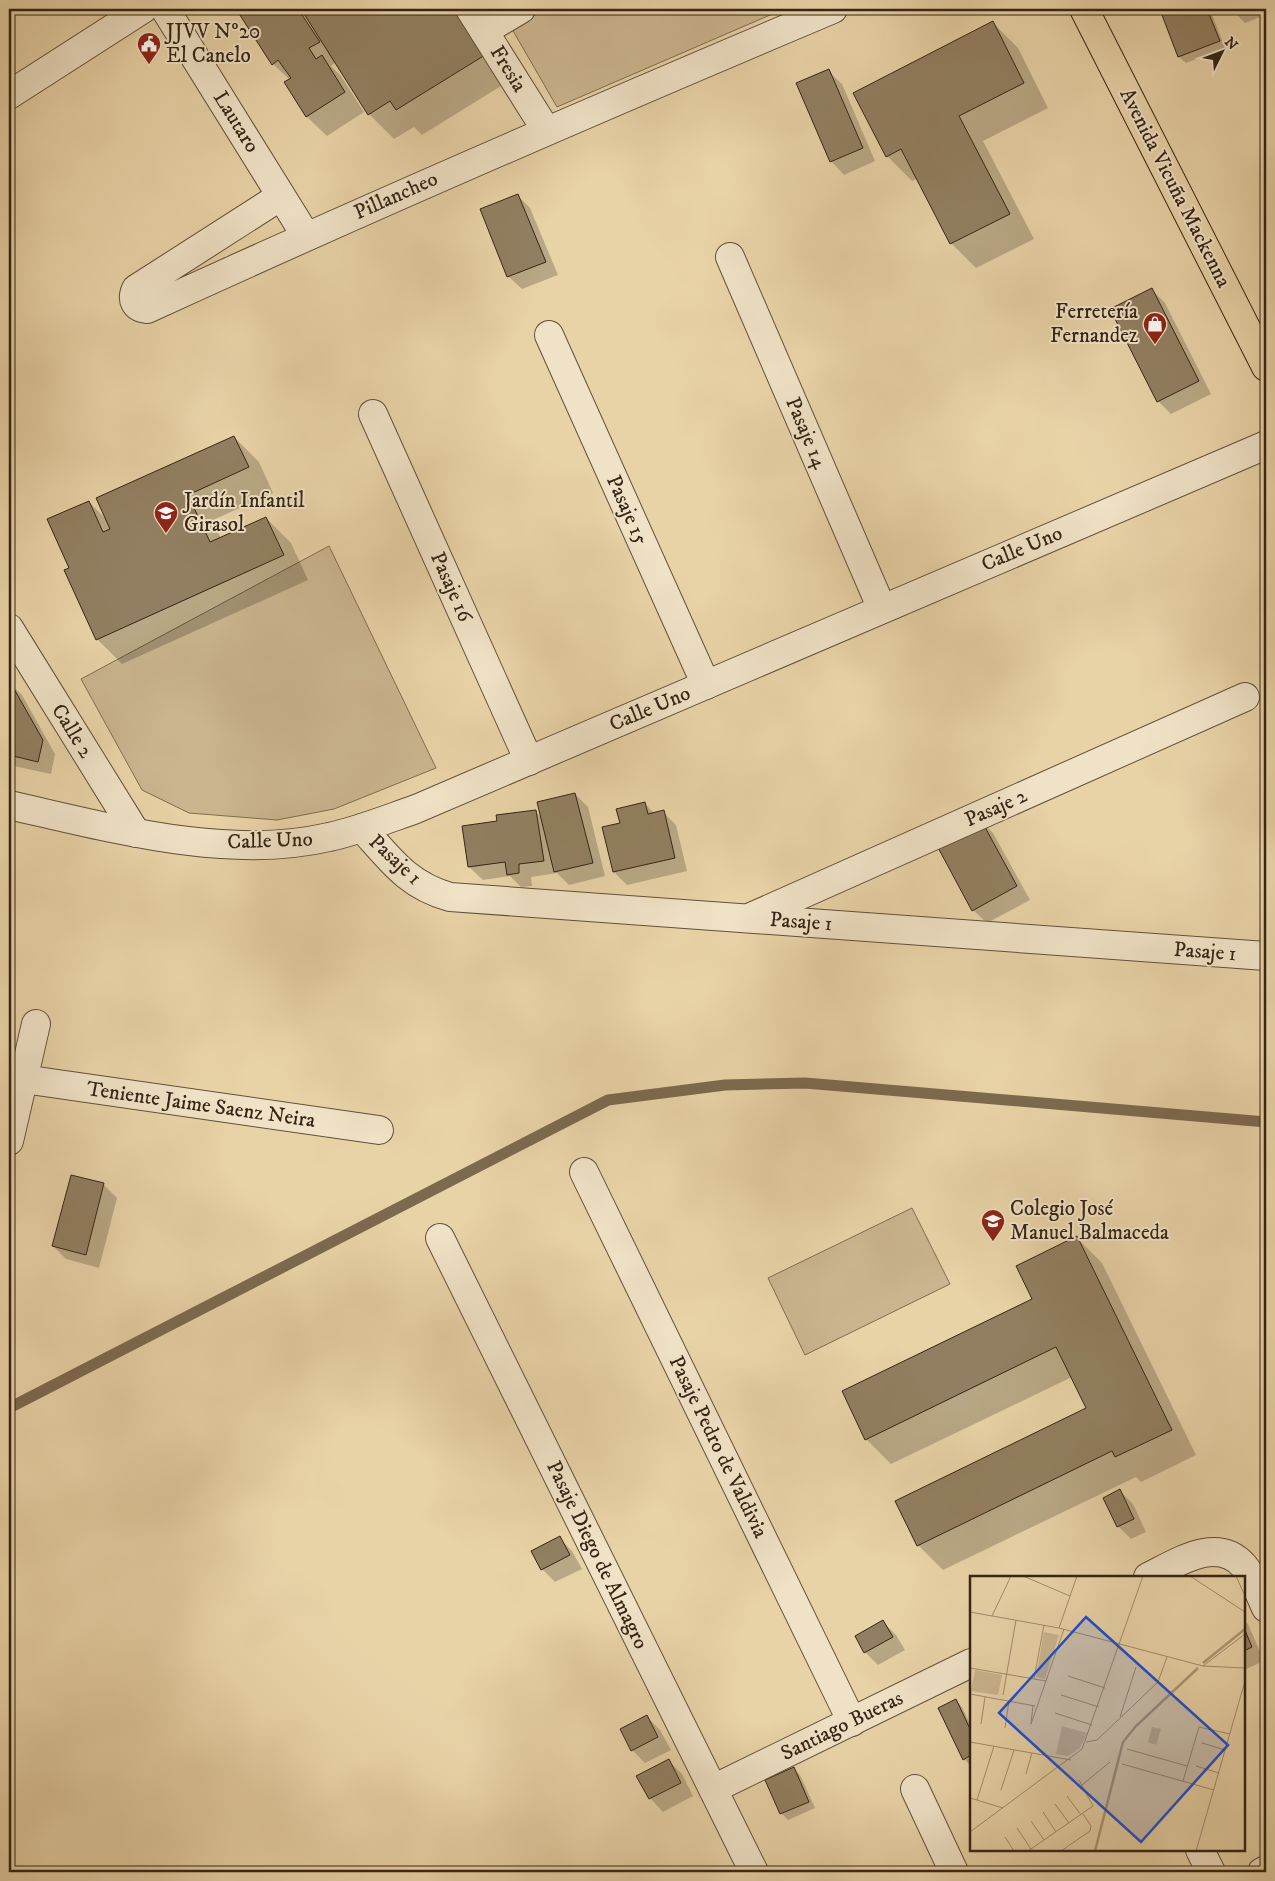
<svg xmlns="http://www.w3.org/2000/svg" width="1275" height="1881" viewBox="0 0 1275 1881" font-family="'IM FELL DW Pica',serif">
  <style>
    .green { fill: #cab58e; stroke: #806c52 }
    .shadow { fill: #0003 }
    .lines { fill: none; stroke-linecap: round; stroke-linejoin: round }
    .stream { stroke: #7c6a4f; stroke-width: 11 }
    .building { fill: #927f61; stroke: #352415 }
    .minor-casing { stroke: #62503a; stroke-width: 30 }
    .primary-casing { stroke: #352415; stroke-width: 30 }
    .minor { stroke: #f0e2c6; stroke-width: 28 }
    .primary { stroke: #e8d3a7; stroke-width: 28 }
    .labels { text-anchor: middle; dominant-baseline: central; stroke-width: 4; stroke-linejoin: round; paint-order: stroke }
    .poi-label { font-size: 21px; fill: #352415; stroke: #f0e2c6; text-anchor: start }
    .street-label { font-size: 21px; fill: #352415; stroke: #f0e2c6 }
    .inset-river { fill: none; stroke: #ab9875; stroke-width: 2.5 }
    .inset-road { fill: none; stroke: #a08d6d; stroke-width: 1 }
    .view { fill: #1d4ed8; fill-opacity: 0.15; stroke: #1d4ed8; stroke-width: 2.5 }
    .inset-edge { fill: none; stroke: #352415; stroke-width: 2.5 }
  </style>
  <rect width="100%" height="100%" fill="#e8d3a7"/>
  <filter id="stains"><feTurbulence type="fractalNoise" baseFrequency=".004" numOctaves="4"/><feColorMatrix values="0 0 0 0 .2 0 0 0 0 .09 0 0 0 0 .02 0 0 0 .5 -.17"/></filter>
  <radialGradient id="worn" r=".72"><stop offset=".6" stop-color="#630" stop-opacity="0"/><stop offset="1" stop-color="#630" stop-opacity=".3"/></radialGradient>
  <!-- green -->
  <g class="green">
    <path d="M 545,9 L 784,9 L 557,107 L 512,29 Z"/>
    <path d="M 329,546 L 436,768 L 334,809 L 277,820 L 189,813 L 142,790 L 81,679 Z"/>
    <path d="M 912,1208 L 950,1284 L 805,1355 L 768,1278 Z"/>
  </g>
  <!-- shadow -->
  <g class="shadow">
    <path d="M 237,9 L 464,9 L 509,81 L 422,135 L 414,127 L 394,139 L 369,114 L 336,62 L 331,66 L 341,76 L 364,112 L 327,136 L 307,117 L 286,83 L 290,80 L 273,64 Z"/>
    <path d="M 1183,9 L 1210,9 L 1225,48 L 1186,63 L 1179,57 L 1164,16 Z"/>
    <path d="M 1231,9 L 1266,9 L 1266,15 L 1245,23 Z"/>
    <path d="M 993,23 L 1018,48 L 1048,108 L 983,141 L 1034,239 L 976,268 L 951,243 L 918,178 L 912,181 L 887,156 Z"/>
    <path d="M 828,71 L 842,84 L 875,161 L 844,175 L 831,161 Z"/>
    <path d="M 517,195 L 530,208 L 558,275 L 522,289 L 508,276 Z"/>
    <path d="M 1152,290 L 1165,303 L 1211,394 L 1171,414 L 1158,401 Z"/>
    <path d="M 234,437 L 259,462 L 273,493 L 213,520 L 221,539 L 266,518 L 291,543 L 308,580 L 122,664 L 97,639 L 71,569 L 89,502 L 107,520 Z"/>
    <path d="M 9,682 L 22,695 L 55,754 L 51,774 L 9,765 Z"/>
    <path d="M 575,794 L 588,807 L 605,876 L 569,885 L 557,873 L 531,877 L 532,886 L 521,887 L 510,876 L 483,880 L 469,867 L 498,822 L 535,811 L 542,818 Z"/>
    <path d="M 644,803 L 655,814 L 663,812 L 676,825 L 687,871 L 627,885 L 614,872 L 621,824 Z"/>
    <path d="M 980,820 L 993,833 L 1030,900 L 987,923 L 973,910 Z"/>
    <path d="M 104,1185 L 117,1198 L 99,1268 L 66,1259 L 53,1246 Z"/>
    <path d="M 1077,1238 L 1102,1263 L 1196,1455 L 1141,1482 L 1136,1477 L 943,1570 L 918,1545 L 1088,1409 L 1072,1377 L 891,1464 L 866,1439 L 1034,1299 Z"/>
    <path d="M 1120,1491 L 1133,1504 L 1146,1532 L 1131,1539 L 1118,1526 Z"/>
    <path d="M 559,1538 L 572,1551 L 582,1569 L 555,1582 L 542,1569 Z"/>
    <path d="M 1244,1620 L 1248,1624 L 1264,1661 L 1244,1670 Z"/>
    <path d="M 883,1622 L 896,1635 L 905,1650 L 878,1665 L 865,1652 Z"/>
    <path d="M 956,1700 L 962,1707 L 971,1726 L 971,1765 L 970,1765 L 964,1759 Z"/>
    <path d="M 647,1717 L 660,1730 L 671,1750 L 645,1763 L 632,1750 Z"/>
    <path d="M 669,1761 L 682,1774 L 693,1796 L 663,1812 L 650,1798 L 638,1777 Z"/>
    <path d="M 794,1769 L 800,1775 L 815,1808 L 788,1820 L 781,1813 Z"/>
  </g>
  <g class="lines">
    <!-- stream -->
    <path class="stream" d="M 9,1408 L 608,1100 L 725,1085 L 805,1083 L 1266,1122"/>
  </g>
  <!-- building -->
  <g class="building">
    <path d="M 236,9 L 298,9 L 320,42 L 309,48 L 316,59 L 322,55 L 345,92 L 306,117 L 284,82 L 291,78 L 278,60 L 272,65 Z"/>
    <path d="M 301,9 L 456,9 L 485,55 L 396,110 L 390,101 L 368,115 Z"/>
    <path d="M 1179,9 L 1207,9 L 1220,41 L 1178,57 L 1162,15 Z"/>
    <path d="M 993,21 L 1024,83 L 959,116 L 1010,214 L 950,244 L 901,149 L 886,157 L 853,93 Z"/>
    <path d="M 829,69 L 863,148 L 830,162 L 796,83 Z"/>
    <path d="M 518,194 L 546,262 L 507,277 L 480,209 Z"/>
    <path d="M 1152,288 L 1199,381 L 1157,402 L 1110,309 Z"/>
    <path d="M 234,436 L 249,467 L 188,495 L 210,542 L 266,517 L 284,555 L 96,640 L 64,570 L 69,568 L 47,519 L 89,501 L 103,532 L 110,529 L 96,498 Z"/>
    <path d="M 9,680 L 43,740 L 38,762 L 9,755 Z"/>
    <path d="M 575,793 L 593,863 L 554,872 L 537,802 Z"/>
    <path d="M 645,802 L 648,814 L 664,810 L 675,858 L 613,872 L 602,827 L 620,823 L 616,809 Z"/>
    <path d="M 536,810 L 544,861 L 519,864 L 519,873 L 507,875 L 505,862 L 468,867 L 462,826 L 497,821 L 496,815 Z"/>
    <path d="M 980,818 L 1017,886 L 972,911 L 935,842 Z"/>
    <path d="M 71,1175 L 104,1183 L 86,1255 L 52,1246 Z"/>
    <path d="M 1077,1236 L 1172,1430 L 1115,1457 L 1112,1451 L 917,1546 L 895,1501 L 1086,1408 L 1056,1347 L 865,1440 L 842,1391 L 1032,1299 L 1016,1266 Z"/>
    <path d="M 1120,1489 L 1134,1519 L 1117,1527 L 1103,1498 Z"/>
    <path d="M 560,1536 L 570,1555 L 541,1570 L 531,1551 Z"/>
    <path d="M 883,1620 L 893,1637 L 864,1653 L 855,1636 Z"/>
    <path d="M 1244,1628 L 1252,1647 L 1244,1651 Z"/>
    <path d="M 956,1699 L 971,1731 L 971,1755 L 963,1760 L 938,1708 Z"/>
    <path d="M 647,1715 L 658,1737 L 631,1751 L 620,1729 Z"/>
    <path d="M 669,1759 L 681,1783 L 649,1799 L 636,1776 Z"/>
    <path d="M 794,1767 L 809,1802 L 780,1814 L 765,1780 Z"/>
  </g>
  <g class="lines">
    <!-- minor casing -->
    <g class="minor-casing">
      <g id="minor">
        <path d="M 165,9 L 306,236"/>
        <path d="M 470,9 L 546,130"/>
        <path d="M 484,31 L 521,9"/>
        <path d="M 9,95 L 143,9"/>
        <path d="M 281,196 L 136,289 C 131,300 135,308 147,309 C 374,205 603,106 833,9"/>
        <path d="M 730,257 L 882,609"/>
        <path d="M 549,335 L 706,685"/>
        <path d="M 373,414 L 529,761"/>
        <path d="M 9,628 L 136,833"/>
        <path d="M 9,805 C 108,827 227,861 329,837 C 358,831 387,819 416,809 L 1266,445"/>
        <path d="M 362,828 C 390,859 407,885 450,897 L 1266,956"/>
        <path d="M 751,917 L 1245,697"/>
        <path d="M 23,1079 L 379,1130"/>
        <path d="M 9,1141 L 36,1024"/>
        <path d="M 584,1172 L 852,1722"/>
        <path d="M 440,1238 L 754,1872"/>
        <path d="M 1148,1577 C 1177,1563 1217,1535 1244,1566 C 1254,1578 1260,1595 1266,1608"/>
        <path d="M 713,1789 L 971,1663"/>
        <path d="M 915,1789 L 954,1872"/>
        <path d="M 1200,1850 L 1211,1872"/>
        <path d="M 1262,1872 L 1266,1870"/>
      </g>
    </g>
    <!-- primary casing -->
    <g class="primary-casing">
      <path id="primary" d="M 1084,9 L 1266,367"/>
    </g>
    <!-- minor -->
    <use href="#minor" class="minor"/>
    <!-- primary -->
    <use href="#primary" class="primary"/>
  </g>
  <!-- icons -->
  <defs>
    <g id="civic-pin" transform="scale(1.25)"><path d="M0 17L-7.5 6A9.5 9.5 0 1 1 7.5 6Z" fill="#8f2418" stroke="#f0e2c6"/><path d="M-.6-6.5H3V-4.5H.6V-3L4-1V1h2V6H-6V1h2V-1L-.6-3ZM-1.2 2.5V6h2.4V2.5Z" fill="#fff"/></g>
    <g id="shop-pin" transform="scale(1.25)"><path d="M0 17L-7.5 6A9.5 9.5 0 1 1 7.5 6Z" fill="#8f2418" stroke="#f0e2c6"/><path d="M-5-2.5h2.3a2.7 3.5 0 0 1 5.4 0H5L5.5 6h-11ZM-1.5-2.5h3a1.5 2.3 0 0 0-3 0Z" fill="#fff"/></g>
    <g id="school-pin" transform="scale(1.25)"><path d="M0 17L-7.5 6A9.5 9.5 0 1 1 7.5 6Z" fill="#8f2418" stroke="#f0e2c6"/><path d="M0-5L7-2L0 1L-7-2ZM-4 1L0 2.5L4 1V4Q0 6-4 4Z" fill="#fff"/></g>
  </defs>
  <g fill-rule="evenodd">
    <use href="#civic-pin" x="149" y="44"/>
    <use href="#shop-pin" x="1155" y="324"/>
    <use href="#school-pin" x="166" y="513"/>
    <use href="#school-pin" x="993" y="1221"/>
  </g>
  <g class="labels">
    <!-- poi labels -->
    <g class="poi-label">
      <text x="166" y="32">JJVV Nº20<tspan x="166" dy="24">El Canelo</tspan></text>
      <text x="1138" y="312" text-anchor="end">Ferretería<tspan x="1138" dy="24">Fernandez</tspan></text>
      <text x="184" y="501">Jardín Infantil<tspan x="184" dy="24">Girasol</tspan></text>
      <text x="1010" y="1209">Colegio José<tspan x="1010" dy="24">Manuel Balmaceda</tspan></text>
    </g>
    <!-- street labels -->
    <g class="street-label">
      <text transform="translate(508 69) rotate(58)">Fresia</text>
      <text transform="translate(236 122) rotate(58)">Lautaro</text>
      <text transform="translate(1175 188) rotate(63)">Avenida Vicuña Mackenna</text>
      <text transform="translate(396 196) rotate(-24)">Pillancheo</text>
      <text transform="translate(806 433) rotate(67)">Pasaje 14</text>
      <text transform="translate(627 510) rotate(66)">Pasaje 15</text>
      <text transform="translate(1022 549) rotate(-23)">Calle Uno</text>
      <text transform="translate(451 587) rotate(66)">Pasaje 16</text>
      <text transform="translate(650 709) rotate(-23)">Calle Uno</text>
      <text transform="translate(72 731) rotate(58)">Calle 2</text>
      <text transform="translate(996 808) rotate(-24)">Pasaje 2</text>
      <text transform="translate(270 841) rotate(-2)">Calle Uno</text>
      <text transform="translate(395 860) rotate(43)">Pasaje 1</text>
      <text transform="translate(801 922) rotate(4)">Pasaje 1</text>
      <text transform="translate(1205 952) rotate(4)">Pasaje 1</text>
      <text transform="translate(201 1105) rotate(8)">Teniente Jaime Saenz Neira</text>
      <text transform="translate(718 1447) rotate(64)">Pasaje Pedro de Valdivia</text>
      <text transform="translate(597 1555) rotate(64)">Pasaje Diego de Almagro</text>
      <text transform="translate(842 1726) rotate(-26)">Santiago Bueras</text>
    </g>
  </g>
  <!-- overview -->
  <g transform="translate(970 1576)">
    <rect width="275" height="275" fill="#e8d3a7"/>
    <path d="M 74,56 L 89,59 L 75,103 L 66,101 ZM 5,94 L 32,99 L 28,119 L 1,115 ZM 92,150 L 117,157 L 110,172 L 98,180 L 86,178 ZM 182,151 L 191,153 L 186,169 L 178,166 Z" fill="#cab58e"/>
    <path class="inset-river" d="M 233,87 L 275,53M 125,275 L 153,166 L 166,150 L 228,92"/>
    <path class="inset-road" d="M 53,0 L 100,20M 220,0 L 275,36M 266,0 L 275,20M 0,36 L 89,52 L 233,90 L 275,92M 22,40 L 41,0M 89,52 L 107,0M 233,90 L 275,58M 0,92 L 76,105M 98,100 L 135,112M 64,103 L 74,49M 0,118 L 65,130M 33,119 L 46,44M 91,119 L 129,131M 63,129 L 61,148 L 94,53M 85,137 L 122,149M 150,141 L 166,91M 11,148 L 15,121M 35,152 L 39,125M 0,166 L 101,184M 116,166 L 127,164 L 188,106 L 197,81M 232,167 L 255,174M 157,173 L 217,190M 152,188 L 244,214M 226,190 L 249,197M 56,198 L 62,177M 213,205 L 229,151 L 260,158M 112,209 L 140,186M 31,214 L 44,174M 97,220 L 111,239M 0,222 L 33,232M 7,224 L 24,170M 85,228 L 99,247M 73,236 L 86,256M 61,245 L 74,264M 47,252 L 61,273M 0,256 L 112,173 L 173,0M 35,261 L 44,275M 58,275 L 123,230 L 109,204M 91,275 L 120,255 L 121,250 L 113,238M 226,275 L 275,105"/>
    <path class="view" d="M 116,41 L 258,169 L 171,266 L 29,137 Z"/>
    <rect width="275" height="275" class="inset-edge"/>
  </g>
  <!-- margin -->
  <rect width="1275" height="1881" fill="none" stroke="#e8d3a7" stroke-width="30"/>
  <rect x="10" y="10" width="1255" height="1861" fill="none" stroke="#352415" stroke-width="2.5"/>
  <rect x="15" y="15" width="1245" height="1851" fill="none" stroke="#352415"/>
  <!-- north arrow -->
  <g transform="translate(1222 52) rotate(48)" stroke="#f0e2c6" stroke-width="4" paint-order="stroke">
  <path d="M0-4L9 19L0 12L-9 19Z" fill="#352415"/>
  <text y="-8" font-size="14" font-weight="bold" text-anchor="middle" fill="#352415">N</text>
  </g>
  <rect width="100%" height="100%" filter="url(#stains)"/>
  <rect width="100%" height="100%" fill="url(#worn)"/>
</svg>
